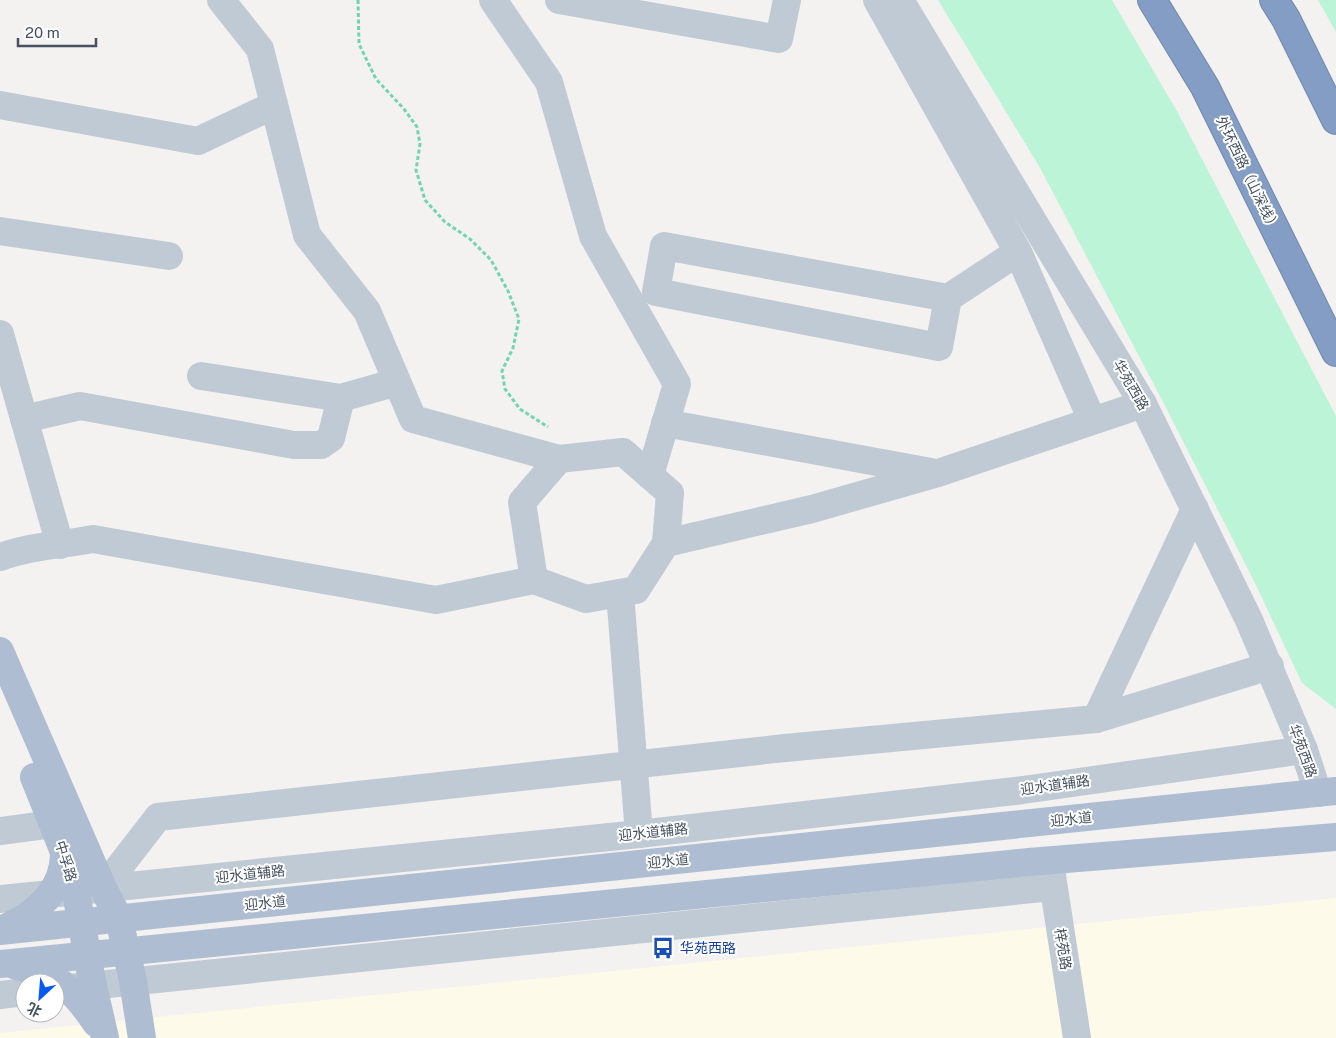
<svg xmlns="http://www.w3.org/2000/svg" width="1336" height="1038" viewBox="0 0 1336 1038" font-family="'Public Sans','Noto Sans SC',sans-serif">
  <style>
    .commercial { fill: #fefaea }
    .green { fill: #bcf4d7 }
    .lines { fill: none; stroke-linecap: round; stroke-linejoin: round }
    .highway-casing { stroke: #6f88b0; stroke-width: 30 }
    .path { stroke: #70d6ad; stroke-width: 3; stroke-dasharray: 4 2.5; stroke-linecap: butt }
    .minor { stroke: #c0cad4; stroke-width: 28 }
    .major { stroke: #aebdd2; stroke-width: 28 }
    .highway { stroke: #849dc4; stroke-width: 28 }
    .labels { text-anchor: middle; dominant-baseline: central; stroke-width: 4; stroke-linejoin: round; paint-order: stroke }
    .street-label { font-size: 14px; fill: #465261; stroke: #fff }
    .transit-label { font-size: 14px; fill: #164399; stroke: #fff; text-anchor: start }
  </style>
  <rect width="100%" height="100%" fill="#f4f1f1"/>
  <!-- commercial -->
  <path class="commercial" d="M 1336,898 L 1336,1038 L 0,1038 L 0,1033 Z"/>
  <!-- green -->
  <g class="green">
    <path d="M 938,0 L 1112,0 L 1178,113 L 1336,416 L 1336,709 L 1302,683 L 1254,581 L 1162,400 L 1039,166 Z"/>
    <path d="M 1318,0 L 1336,0 L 1336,32 Z"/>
  </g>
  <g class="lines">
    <!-- highway casing -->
    <g class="highway-casing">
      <g id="highway">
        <path d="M 1152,0 L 1205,87 L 1336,352"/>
        <path d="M 1274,0 L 1286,19 L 1336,120"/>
      </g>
    </g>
    <!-- path -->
    <path class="path" d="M 358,0 L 359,44 L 376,79 L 404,109 L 417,127 L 420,144 L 416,170 L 425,200 L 445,222 L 470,239 L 491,260 L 508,291 L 519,319 L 513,348 L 502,371 L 505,389 L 520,409 L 548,427"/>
    <!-- minor -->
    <g class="minor">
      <path d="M 221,0 L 260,49 L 307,235 L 367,311 L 413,419 L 559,459"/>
      <path d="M 493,0 L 549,82 L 593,236 L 677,384 L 650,475"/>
      <path d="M 559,0 L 779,39 L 787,0"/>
      <path d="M 877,0 L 1018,252 L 1092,420"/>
      <path d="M 900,0 L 1143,404 L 1249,620 L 1304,750 L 1318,793"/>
      <path d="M 0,105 L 198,141 L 274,105"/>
      <path d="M 0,231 L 169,256"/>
      <path d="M 948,298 L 664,246 L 656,292 L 939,347 L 948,298 L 1018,252"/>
      <path d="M 0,334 L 60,545"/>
      <path d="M 201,376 L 341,398 L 397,382"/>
      <path d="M 24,419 L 80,406 L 294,445 L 321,445 L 331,438 L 341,398"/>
      <path d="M 665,423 L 931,472"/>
      <path d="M 0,557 C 30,546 62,545 93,539 L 436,600 L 534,580 L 586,599 L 636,590 L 666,543 L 812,509 L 938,473 L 1143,404"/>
      <path d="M 534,580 L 522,502 L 559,459 L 623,452 L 670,493 L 666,543"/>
      <path d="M 620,593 L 639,834"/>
      <path d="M 1096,719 L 1195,509"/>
      <path d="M 0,831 L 53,824"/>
      <path d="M 1051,869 L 1077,1038"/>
      <path d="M 103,888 L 158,817 L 785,748 L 1096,719 L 1270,666"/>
      <path d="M 0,899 L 639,834 L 1023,790 L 1304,750"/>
      <path d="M 69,988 L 1053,887"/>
      <path d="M 0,995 L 25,992"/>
    </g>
    <!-- major -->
    <g class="major">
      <path d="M 0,651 L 103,888 L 119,919 L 133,981 L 142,1038"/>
      <path d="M 34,777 L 64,852 L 76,893 L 93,986 L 105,1038"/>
      <path d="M 5,928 C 36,914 64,890 64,853"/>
      <path d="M 0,931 L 1336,791"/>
      <path d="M 0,964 L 1029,862 L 1336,837"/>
      <path d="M 16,966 C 57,973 74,990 96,1023"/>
    </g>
    <!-- highway -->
    <use href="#highway" class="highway"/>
  </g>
  <!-- icons -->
  <defs>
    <g id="bus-bare" transform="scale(1.725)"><path d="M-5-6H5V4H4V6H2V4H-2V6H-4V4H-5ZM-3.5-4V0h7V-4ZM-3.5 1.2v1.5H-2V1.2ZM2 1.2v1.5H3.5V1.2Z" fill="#1a4fb4" stroke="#fff" stroke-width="2.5" paint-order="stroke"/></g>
  </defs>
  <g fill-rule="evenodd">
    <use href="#bus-bare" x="663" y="948"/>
  </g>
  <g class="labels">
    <!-- street labels -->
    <g class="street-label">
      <text transform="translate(1248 174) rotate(64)">外环西路（山深线）</text>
      <text transform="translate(1131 385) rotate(60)">华苑西路</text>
      <text transform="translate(1303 751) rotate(70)">华苑西路</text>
      <text transform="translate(1055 785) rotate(-8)">迎水道辅路</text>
      <text transform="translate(1071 819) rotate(-6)">迎水道</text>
      <text transform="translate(653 832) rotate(-6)">迎水道辅路</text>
      <text transform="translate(66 861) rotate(73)">中孚路</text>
      <text transform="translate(668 861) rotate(-6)">迎水道</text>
      <text transform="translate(250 874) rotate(-6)">迎水道辅路</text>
      <text transform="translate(265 903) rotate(-6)">迎水道</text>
      <text transform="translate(1063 949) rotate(81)">梓苑路</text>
    </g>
    <!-- transit labels -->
    <g class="transit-label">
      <text x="680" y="948">华苑西路</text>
    </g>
  </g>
  <!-- north arrow -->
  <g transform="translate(40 998) rotate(206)"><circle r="24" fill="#ffffff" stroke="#b5bac0"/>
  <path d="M0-4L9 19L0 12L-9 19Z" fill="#0659f9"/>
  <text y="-8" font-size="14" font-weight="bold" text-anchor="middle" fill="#465261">北</text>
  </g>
  <!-- scale -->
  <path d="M18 38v8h78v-8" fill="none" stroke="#465261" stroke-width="2.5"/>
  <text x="25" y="38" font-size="15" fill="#465261" stroke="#ffffff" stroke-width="4" paint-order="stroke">20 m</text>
</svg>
